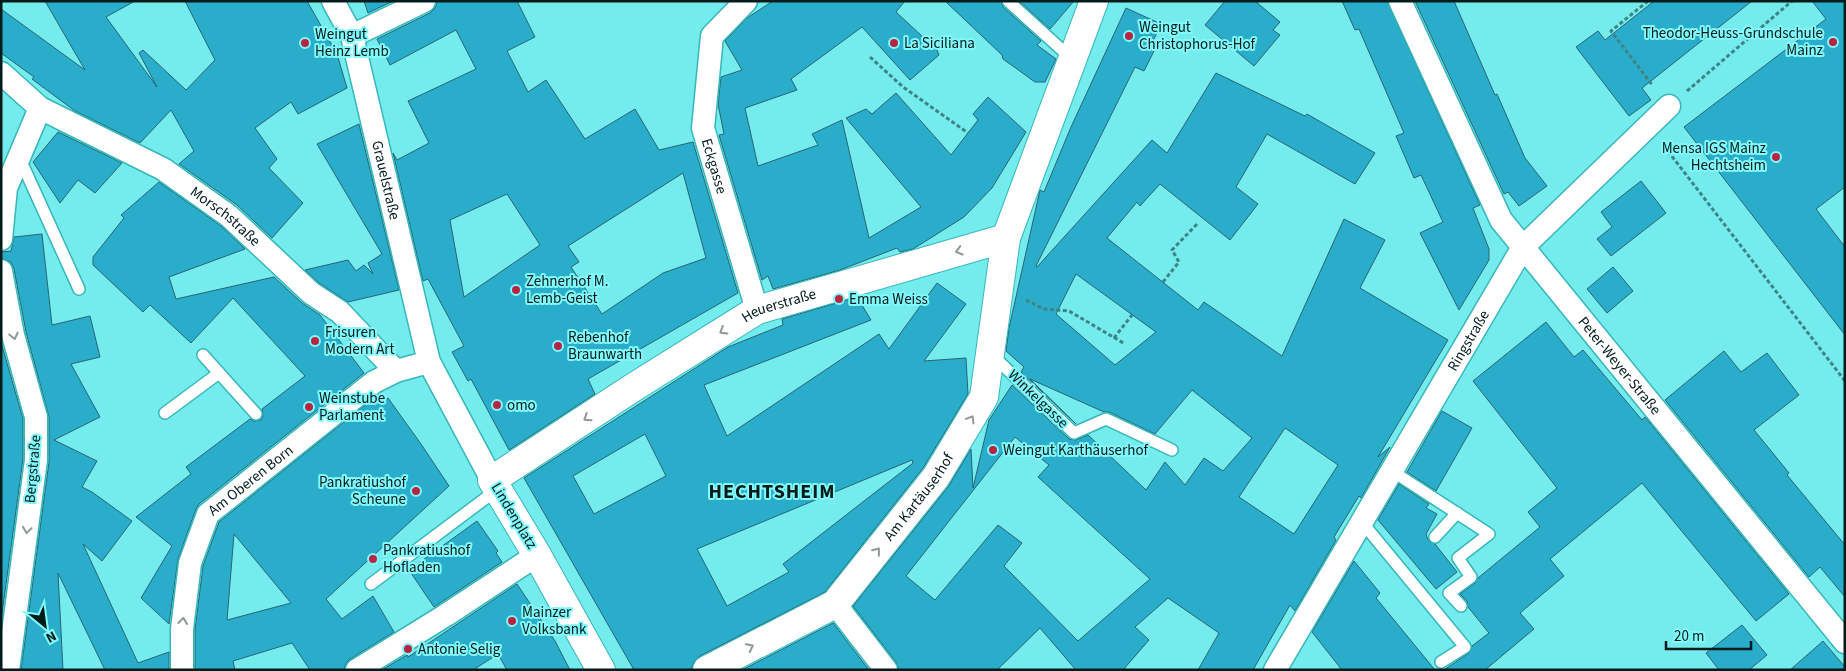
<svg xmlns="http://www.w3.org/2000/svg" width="1846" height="671" viewBox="0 0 1846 671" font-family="'Source Sans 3',sans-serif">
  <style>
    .building { fill: #2aadca; stroke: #296473; fill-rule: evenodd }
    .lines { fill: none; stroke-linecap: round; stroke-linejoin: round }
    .service-casing { stroke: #37b7b9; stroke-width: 14 }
    .minor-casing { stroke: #37b7b9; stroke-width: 25 }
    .tertiary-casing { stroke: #37b7b9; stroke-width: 30 }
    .path { stroke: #3c8586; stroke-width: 3; stroke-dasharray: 4 2.5; stroke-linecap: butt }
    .service { stroke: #fff; stroke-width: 11 }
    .minor { stroke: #fff; stroke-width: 22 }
    .tertiary { stroke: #fff; stroke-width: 28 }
    .oneway { stroke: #8d9898 }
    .poi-dot { fill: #b62441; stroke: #82f9fa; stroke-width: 2 }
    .labels { text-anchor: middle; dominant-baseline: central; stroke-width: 4; stroke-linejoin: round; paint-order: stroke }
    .poi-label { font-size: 15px; fill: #021b1b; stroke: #82f9fa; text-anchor: start }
    .street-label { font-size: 15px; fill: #021b1b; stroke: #82f9fa }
    .district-label { font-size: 20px; font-weight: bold; letter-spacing: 1px; fill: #021b1b; stroke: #82f9fa }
  </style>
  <rect width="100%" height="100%" fill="#74ebed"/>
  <!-- building -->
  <g class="building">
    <path d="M 45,1 L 135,1 L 106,17 L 157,87 L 139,53 L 143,50 L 186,90 L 215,60 L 185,1 L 307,1 L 337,54 L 347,88 L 298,114 L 291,102 L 255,128 L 277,159 L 269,168 L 303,203 L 272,238 L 237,205 L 179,164 L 194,151 L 171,110 L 140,143 L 75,111 L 32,79 L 34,77 L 1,53 L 1,9 L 85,70 Z"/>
    <path d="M 364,1 L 393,1 L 368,13 Z"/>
    <path d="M 437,1 L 517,1 L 535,37 L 507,51 L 528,92 L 546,80 L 585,139 L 635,109 L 659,150 L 693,142 L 738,293 L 588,379 L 595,394 L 509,450 L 471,379 L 468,381 L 452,352 L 464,346 L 428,279 L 423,281 L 393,153 L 397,160 L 429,143 L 408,101 L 476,69 L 456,30 L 390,65 L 377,39 L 430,13 L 435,8 ZM 683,173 L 706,258 L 663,273 L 602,314 L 571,267 L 579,262 L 568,246 ZM 507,194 L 540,245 L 464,297 L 450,220 Z"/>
    <path d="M 773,1 L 905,1 L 896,12 L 937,50 L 939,55 L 910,80 L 862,27 L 791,79 L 797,90 L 745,108 L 758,166 L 818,145 L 812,134 L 842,120 L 869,238 L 921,207 L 846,118 L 866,109 L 872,114 L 896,93 L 951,155 L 978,120 L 973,114 L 988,97 L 1026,132 L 992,188 L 964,217 L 913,249 L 900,252 L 897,248 L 840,270 L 773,289 L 768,276 L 762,280 L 719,135 L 724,134 L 718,104 L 721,77 L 742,70 L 725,41 L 747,18 Z"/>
    <path d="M 945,1 L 1001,1 L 1003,7 L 1041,41 L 1037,45 L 1056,59 L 1045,82 L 1035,82 L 1003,59 L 1002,55 Z"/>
    <path d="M 1019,1 L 1074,1 L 1050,29 Z"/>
    <path d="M 1225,1 L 1255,1 L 1280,22 L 1273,30 L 1280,35 L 1254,66 L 1205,25 Z"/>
    <path d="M 1342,1 L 1387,1 L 1480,205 L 1473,208 L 1489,249 L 1489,260 L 1459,310 L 1420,233 L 1443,222 L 1421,175 L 1414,178 L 1396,136 L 1404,133 L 1359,29 L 1355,30 Z"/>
    <path d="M 1415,1 L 1454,1 L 1495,95 L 1497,94 L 1525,158 L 1547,186 L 1519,206 L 1508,192 L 1504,194 Z"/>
    <path d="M 1654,1 L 1752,1 L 1642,88 L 1651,100 L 1629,116 L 1576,47 L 1598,31 L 1605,40 Z"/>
    <path d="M 1812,1 L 1845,1 L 1845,187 L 1816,209 L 1845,247 L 1845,335 L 1684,127 L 1826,19 Z"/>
    <path d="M 1126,8 L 1161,24 L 1152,43 L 1157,45 L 1144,71 L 1135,67 L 1036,266 L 1037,267 L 1152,140 L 1167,153 L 1216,73 L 1305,116 L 1307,114 L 1375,153 L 1355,184 L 1267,134 L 1236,187 L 1258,204 L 1230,240 L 1160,184 L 1140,206 L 1137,202 L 1107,238 L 1198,310 L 1204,302 L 1282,356 L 1344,219 L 1385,240 L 1360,288 L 1448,340 L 1378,457 L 1390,447 L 1361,498 L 1359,496 L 1334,537 L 1336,540 L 1295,611 L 1290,605 L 1253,670 L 1198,670 L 1219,633 L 1168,598 L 1135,627 L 1149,640 L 1123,670 L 1076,670 L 1040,628 L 997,670 L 899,670 L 896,662 L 853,606 L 948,487 L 971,449 L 973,488 L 989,420 L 1012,385 L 1069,439 L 1076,440 L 1088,435 L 1146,490 L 1165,462 L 1185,485 L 1204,458 L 1223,471 L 1252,438 L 1192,390 L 1155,434 L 1109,412 L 1104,412 L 1030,379 L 1076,424 L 1021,372 L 1024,367 L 1006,351 L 1009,328 L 1040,190 L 1044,192 L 1071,127 ZM 1076,274 L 1156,332 L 1115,365 L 1056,314 ZM 1285,428 L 1338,465 L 1294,534 L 1239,497 ZM 1015,437 L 1049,465 L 1038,477 L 1150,579 L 1078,641 L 1004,566 L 1022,543 L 998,525 L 935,600 L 906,576 Z"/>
    <path d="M 359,124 L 399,290 L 348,302 L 319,283 L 305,270 L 348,260 L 356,271 L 364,265 L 373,274 L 368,263 L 382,254 L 317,144 Z"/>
    <path d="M 58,132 L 122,163 L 95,193 L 78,180 L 60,203 L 33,162 Z"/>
    <path d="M 1641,181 L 1666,213 L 1611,256 L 1597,239 L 1612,227 L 1601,212 Z"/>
    <path d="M 159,182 L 221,226 L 245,249 L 169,277 L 176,299 L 274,277 L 302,303 L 320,315 L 364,373 L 199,504 L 196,509 L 178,559 L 169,624 L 141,598 L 172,546 L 136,517 L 191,474 L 186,467 L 250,419 L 254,421 L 261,420 L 263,416 L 262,409 L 305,376 L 233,298 L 191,343 L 150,305 L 143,312 L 93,265 L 93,257 L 124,218 L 121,215 Z"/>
    <path d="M 42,234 L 52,325 L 90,316 L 100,357 L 71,364 L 100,417 L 54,440 L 97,461 L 82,487 L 92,492 L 132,521 L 102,561 L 83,544 L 138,663 L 169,652 L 169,670 L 105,670 L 58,573 L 63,670 L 21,670 L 49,462 L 49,417 L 26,332 L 14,269 L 11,262 L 1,258 L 1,252 L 11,251 L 14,237 Z"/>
    <path d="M 1613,267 L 1633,291 L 1607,313 L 1587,289 Z"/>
    <path d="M 937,283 L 966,304 L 924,361 L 966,358 L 968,394 L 923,468 L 825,592 L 700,656 L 694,662 L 691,670 L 634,670 L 524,478 L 728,347 L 783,325 L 782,319 L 857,297 L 871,320 L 704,385 L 727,436 L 879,334 L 889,349 ZM 645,434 L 666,476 L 594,514 L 573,476 ZM 912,460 L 913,463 L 783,564 L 789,572 L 727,606 L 697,549 Z"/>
    <path d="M 1546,322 L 1574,357 L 1583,350 L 1642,420 L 1645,417 L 1789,594 L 1756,621 L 1642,483 L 1550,559 L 1564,576 L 1520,613 L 1534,629 L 1485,670 L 1444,670 L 1469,653 L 1472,646 L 1489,633 L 1468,607 L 1467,601 L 1460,594 L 1475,583 L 1478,578 L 1540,527 L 1528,512 L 1557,488 L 1473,381 Z"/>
    <path d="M 1,342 L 23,419 L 23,459 L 1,621 Z"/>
    <path d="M 1724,351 L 1741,372 L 1767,353 L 1799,395 L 1754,430 L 1789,473 L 1787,475 L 1845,545 L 1845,597 L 1820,567 L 1809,577 L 1665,400 Z"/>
    <path d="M 379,394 L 384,401 L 388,398 L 421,444 L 449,486 L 326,599 L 342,619 L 373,596 L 394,632 L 350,659 L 346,663 L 344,670 L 310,670 L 292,643 L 233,661 L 235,670 L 195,670 L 195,630 L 203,566 L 219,522 ZM 234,534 L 291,603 L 227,620 Z"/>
    <path d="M 1442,411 L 1472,428 L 1436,491 L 1407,472 Z"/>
    <path d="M 1399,484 L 1429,504 L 1426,508 L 1437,514 L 1426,534 L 1428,540 L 1435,544 L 1457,572 L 1436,589 L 1378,520 Z"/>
    <path d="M 477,521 L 498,551 L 496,553 L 502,562 L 434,607 L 409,570 Z"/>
    <path d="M 1354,561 L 1380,593 L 1376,598 L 1435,670 L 1342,670 L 1312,632 Z"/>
    <path d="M 517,584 L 555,641 L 570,670 L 507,670 L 498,654 L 473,670 L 382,670 L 407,655 L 408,657 Z"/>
    <path d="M 833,623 L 869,670 L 742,670 Z"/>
    <path d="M 1742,625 L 1767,655 L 1749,670 L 1719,670 L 1706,653 Z"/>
    <path d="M 1823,641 L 1845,667 L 1845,670 L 1790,670 Z"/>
  </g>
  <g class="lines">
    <!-- service casing -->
    <g class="service-casing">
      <g id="service">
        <path d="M 1008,1 L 1072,59"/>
        <path d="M 20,159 L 79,289"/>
        <path d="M 203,355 L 219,373"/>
        <path d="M 992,355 L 1074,433 L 1106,419 L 1172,450"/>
        <path d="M 165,413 L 219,373 L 256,414"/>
        <path d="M 1392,471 L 1489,534 L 1458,558 L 1471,577 L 1449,593 L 1461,606"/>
        <path d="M 1361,521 L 1465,647 L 1441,662"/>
        <path d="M 1435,537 L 1457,513"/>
        <path d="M 371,584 L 498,489"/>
      </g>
    </g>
    <!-- minor casing -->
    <g class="minor-casing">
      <g id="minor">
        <path id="s1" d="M 333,1 L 352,36 L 429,362 L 492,480"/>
        <path id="s2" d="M 746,1 L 712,36 L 703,128 L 757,310"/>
        <path id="s3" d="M 1400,1 L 1501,220 L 1845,642"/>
        <path d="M 352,36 L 424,1"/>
        <path id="s4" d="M 1,73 L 40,108 L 163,169 L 229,216 L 311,293 L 340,312 L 396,371 L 429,362"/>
        <path d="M 1,239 L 6,188 L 40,108"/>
        <path d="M 1,271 L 13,335 L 36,417 L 36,460 L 8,670"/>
        <path d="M 835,604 L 886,670"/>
        <path id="s5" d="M 182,670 L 182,629 L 190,563 L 208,514 L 374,382 L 396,371"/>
        <path d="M 357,670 L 446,615 L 537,555"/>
        <path id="s6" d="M 1275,670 L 1523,247 L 1669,106"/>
      </g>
    </g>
    <!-- tertiary casing -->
    <g class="tertiary-casing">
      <g id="tertiary">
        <path id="s7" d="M 601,670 L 537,555 L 492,480 L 634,387 L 757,310 L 1006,238"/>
        <path id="s8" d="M 707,670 L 835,604 L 936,477 L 984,397 L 1006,238 L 1094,1"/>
      </g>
    </g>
    <!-- path -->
    <g class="path">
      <path d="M 1648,1 L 1611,31 L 1653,86"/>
      <path d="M 870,57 L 903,87 L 968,133"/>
      <path d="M 1687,91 L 1792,1"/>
      <path d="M 1664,146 L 1845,381"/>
      <path d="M 1163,282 L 1179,262 L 1172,250 L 1198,223"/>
      <path d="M 1026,300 L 1044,309 L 1069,311 L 1125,344"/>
      <path d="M 1114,338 L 1132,315"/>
    </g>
    <!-- service -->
    <use href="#service" class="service"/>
    <!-- minor -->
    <use href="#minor" class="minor"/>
    <!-- tertiary -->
    <use href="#tertiary" class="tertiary"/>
  </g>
  <!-- one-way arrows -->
  <defs><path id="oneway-chevron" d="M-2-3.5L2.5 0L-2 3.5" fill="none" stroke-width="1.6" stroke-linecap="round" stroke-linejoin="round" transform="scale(1.25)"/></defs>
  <g class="oneway">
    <use href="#oneway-chevron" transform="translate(959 251) rotate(164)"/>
    <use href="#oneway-chevron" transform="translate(723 331) rotate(148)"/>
    <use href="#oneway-chevron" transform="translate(14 336) rotate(77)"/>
    <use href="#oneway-chevron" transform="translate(587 418) rotate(147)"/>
    <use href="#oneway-chevron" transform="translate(971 419) rotate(-59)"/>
    <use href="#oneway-chevron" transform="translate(27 530) rotate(98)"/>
    <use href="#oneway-chevron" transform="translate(877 551) rotate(-51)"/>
    <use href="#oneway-chevron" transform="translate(183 621) rotate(-84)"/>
    <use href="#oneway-chevron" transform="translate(750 647) rotate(-27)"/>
  </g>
  <!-- markers -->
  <g class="poi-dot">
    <circle cx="1129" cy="36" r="5"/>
    <circle cx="1833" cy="42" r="5"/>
    <circle cx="305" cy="43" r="5"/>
    <circle cx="894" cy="43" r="5"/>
    <circle cx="1776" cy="157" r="5"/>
    <circle cx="516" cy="290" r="5"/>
    <circle cx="839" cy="299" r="5"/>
    <circle cx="315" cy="341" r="5"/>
    <circle cx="558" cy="346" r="5"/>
    <circle cx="497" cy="405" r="5"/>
    <circle cx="309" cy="407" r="5"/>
    <circle cx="993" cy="450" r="5"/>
    <circle cx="416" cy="491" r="5"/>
    <circle cx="373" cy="559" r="5"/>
    <circle cx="512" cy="621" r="5"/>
    <circle cx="408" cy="649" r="5"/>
  </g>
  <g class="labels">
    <!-- poi labels -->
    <g class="poi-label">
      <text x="1139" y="27">Weingut<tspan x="1139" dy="17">Christophorus-Hof</tspan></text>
      <text x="1823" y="33" text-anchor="end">Theodor-Heuss-Grundschule<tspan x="1823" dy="17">Mainz</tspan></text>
      <text x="315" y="34">Weingut<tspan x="315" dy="17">Heinz Lemb</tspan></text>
      <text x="904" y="43">La Siciliana</text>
      <text x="1766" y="148" text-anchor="end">Mensa IGS Mainz<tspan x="1766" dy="17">Hechtsheim</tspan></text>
      <text x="526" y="281">Zehnerhof M.<tspan x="526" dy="17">Lemb-Geist</tspan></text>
      <text x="849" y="299">Emma Weiss</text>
      <text x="325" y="332">Frisuren<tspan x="325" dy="17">Modern Art</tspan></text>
      <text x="568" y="337">Rebenhof<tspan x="568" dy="17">Braunwarth</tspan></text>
      <text x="319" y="398">Weinstube<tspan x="319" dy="17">Parlament</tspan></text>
      <text x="507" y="405">omo</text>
      <text x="1003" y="450">Weingut Karthäuserhof</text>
      <text x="406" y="482" text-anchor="end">Pankratiushof<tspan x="406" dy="17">Scheune</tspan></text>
      <text x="383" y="550">Pankratiushof<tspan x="383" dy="17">Hofladen</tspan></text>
      <text x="522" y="612">Mainzer<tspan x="522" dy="17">Volksbank</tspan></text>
      <text x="418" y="649">Antonie Selig</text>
    </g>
    <!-- street labels -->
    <g class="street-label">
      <text stroke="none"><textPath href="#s2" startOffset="181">Eckgasse</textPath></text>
      <text stroke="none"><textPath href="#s1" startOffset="188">Grauelstraße</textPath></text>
      <text stroke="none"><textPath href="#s4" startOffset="268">Morschstraße</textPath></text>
      <text stroke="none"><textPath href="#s7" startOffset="556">Heuerstraße</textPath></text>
      <text stroke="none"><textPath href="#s6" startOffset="382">Ringstraße</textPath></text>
      <text stroke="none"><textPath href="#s3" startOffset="429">Peter-Weyer-Straße</textPath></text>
      <text transform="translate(1038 399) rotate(44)">Winkelgasse</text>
      <text transform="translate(33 469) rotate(-85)">Bergstraße</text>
      <text stroke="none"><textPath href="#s5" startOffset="214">Am Oberen Born</textPath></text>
      <text stroke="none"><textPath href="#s8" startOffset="280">Am Kartäuserhof</textPath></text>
      <text transform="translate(514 516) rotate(59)">Lindenplatz</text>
    </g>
    <!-- district labels -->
    <g class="district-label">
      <text x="772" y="492">HECHTSHEIM</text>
    </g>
  </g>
  <!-- border -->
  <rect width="1846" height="671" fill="none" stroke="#021b1b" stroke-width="5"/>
  <!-- north arrow -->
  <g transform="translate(45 626) rotate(151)" stroke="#82f9fa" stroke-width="4" paint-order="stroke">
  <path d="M0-4L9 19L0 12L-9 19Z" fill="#021b1b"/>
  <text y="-8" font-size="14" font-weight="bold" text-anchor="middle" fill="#021b1b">N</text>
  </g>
  <!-- scale -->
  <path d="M1666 641v8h85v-8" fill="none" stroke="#021b1b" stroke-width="2.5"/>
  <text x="1674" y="641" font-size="15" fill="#021b1b" stroke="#82f9fa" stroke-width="4" paint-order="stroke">20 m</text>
</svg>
